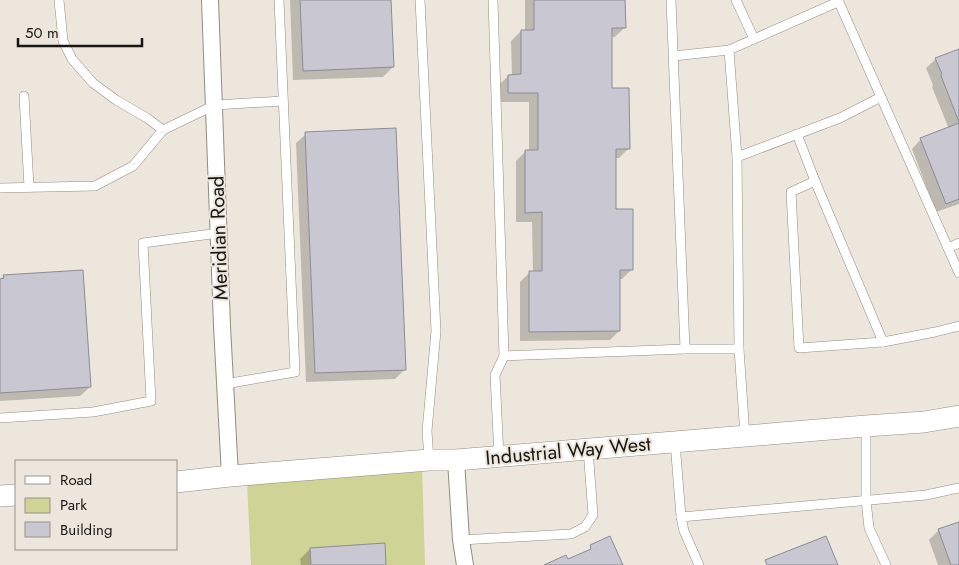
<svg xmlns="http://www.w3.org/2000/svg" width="959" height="565" viewBox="0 0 959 565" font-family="Jost,sans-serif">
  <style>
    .green { fill: #cfd395 }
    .shadow { fill: #0003 }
    .building { fill: #c8c7d2; stroke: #8c8c96 }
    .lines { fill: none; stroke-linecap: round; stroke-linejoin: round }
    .service-casing { stroke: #928c83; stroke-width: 10 }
    .minor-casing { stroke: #928c83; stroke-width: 18 }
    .tertiary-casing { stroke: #928c83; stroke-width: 22 }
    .service { stroke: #fff; stroke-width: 9 }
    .minor { stroke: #fff; stroke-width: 16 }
    .tertiary { stroke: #fff; stroke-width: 21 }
    .labels { text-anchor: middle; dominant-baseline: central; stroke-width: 4; stroke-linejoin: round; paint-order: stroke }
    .street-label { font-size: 20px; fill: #181612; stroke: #ede6dc }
  </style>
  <rect width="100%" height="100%" fill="#ede6dc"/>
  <!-- green -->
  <path class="green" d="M 422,466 L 425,565 L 251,565 L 247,482 Z"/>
  <!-- shadow -->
  <g class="shadow">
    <path d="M 290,0 L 390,0 L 393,67 L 383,77 L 293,80 Z"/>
    <path d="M 525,0 L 624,0 L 624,28 L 615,37 L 611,37 L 611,90 L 628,149 L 619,158 L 614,158 L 615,210 L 632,269 L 622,279 L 619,279 L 619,331 L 610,340 L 520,341 L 520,282 L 529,273 L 533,273 L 532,222 L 516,222 L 516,161 L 525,152 L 529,152 L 529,102 L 499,102 L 499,85 L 508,76 L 512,76 L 511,41 L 521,31 L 525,31 Z"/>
    <path d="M 959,50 L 959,204 L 936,212 L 912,149 L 921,139 L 949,129 L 932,87 L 933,85 L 926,68 L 936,59 Z"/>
    <path d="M 306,134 L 405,369 L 395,379 L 306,382 L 296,143 Z"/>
    <path d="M 4,276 L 90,387 L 80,396 L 0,401 L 0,280 Z"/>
    <path d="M 959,523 L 959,565 L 938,565 L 929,540 L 938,531 Z"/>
    <path d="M 310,549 L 385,565 L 301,565 L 300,559 Z"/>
  </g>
  <!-- building -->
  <g class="building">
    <path d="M 300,0 L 391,0 L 394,67 L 303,71 Z"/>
    <path d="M 534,0 L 625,0 L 626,28 L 612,28 L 612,88 L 629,88 L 630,149 L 616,149 L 616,209 L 633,209 L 633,270 L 620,270 L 620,331 L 529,332 L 529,271 L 542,271 L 542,212 L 525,213 L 525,150 L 538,150 L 538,93 L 508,93 L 508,75 L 521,74 L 521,30 L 534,30 Z"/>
    <path d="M 959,49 L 959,122 L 941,76 L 942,74 L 935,58 Z"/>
    <path d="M 959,123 L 959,199 L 946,204 L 920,138 Z"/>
    <path d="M 396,128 L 406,370 L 315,373 L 305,132 Z"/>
    <path d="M 83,270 L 91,387 L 0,393 L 0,279 L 4,278 L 3,275 Z"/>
    <path d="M 959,522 L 959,565 L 951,565 L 938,529 Z"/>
    <path d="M 610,536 L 623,565 L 544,565 L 566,555 L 568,559 L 591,549 L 590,545 Z"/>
    <path d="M 826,536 L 838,565 L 767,565 L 765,560 Z"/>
    <path d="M 385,543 L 386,565 L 311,565 L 310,548 Z"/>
  </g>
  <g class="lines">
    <!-- service casing -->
    <g class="service-casing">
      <g id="service">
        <path d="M 59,0 L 63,41 L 72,59 L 93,83 L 116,100 L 147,118 L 163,130"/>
        <path d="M 420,0 L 436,331 L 427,431 L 429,460"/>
        <path d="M 493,0 L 504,356 L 495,375 L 499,457"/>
        <path d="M 671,0 L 685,349"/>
        <path d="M 736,0 L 754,39"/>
        <path d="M 838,0 L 959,273"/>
        <path d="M 729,50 L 737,157 L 739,349 L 745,436"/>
        <path d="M 674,56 L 729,50 L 838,2"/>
        <path d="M 24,96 L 29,187"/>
        <path d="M 797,134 L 815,181 L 883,342"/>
        <path d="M 737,157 L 840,118 L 881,97"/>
        <path d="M 815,181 L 791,192 L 799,348 L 883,342 L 935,332 L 959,326"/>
        <path d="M 0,188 L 95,186 L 133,166 L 163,130 L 215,105 L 282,101"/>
        <path d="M 948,248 L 959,243"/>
        <path d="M 504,356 L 685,349 L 739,349"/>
        <path d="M 225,384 L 295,372 L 279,0"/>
        <path d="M 0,418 L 93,412 L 151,401 L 143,243 L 219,233"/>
        <path d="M 866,426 L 866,500 L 869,528 L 886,565"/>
        <path d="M 675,442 L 681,517 L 684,531 L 699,565"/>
        <path d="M 681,517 L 926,495 L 959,488"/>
        <path d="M 461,540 L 571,534 L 585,527 L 593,515 L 588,449"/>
      </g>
    </g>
    <!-- minor casing -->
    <g class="minor-casing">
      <g id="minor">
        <path d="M 210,0 L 222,326 L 230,476"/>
        <path d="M 456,460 L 461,540 L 465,565"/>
      </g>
    </g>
    <!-- tertiary casing -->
    <g class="tertiary-casing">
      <g id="tertiary">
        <path d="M 176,482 L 230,476 L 429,460 L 456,460 L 866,426 L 924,422 L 959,416"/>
        <path d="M 0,496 L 16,495"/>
      </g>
    </g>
    <!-- service -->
    <use href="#service" class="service"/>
    <!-- minor -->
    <use href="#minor" class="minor"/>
    <!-- tertiary -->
    <use href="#tertiary" class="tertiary"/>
  </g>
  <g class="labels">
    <!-- street labels -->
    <g class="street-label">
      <text transform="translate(219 238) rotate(-92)">Meridian Road</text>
      <text transform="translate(568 451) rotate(-5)">Industrial Way West</text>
    </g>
  </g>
  <!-- legend -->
  <rect x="15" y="460" width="162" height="90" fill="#ede6dc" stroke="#98938b"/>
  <rect x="25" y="476" width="25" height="8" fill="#ffffff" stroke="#98938b"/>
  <text x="60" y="485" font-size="15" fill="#181612">Road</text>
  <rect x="25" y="498" width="25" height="15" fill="#cfd395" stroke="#98938b"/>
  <text x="60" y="510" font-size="15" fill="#181612">Park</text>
  <rect x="25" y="522" width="25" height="15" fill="#c8c7d2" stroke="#98938b"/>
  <text x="60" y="535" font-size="15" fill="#181612">Building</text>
  <!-- scale -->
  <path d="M18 38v8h124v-8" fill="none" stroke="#181612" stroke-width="2.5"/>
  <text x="25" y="38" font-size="15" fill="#181612" stroke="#ede6dc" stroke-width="4" paint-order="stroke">50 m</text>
</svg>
